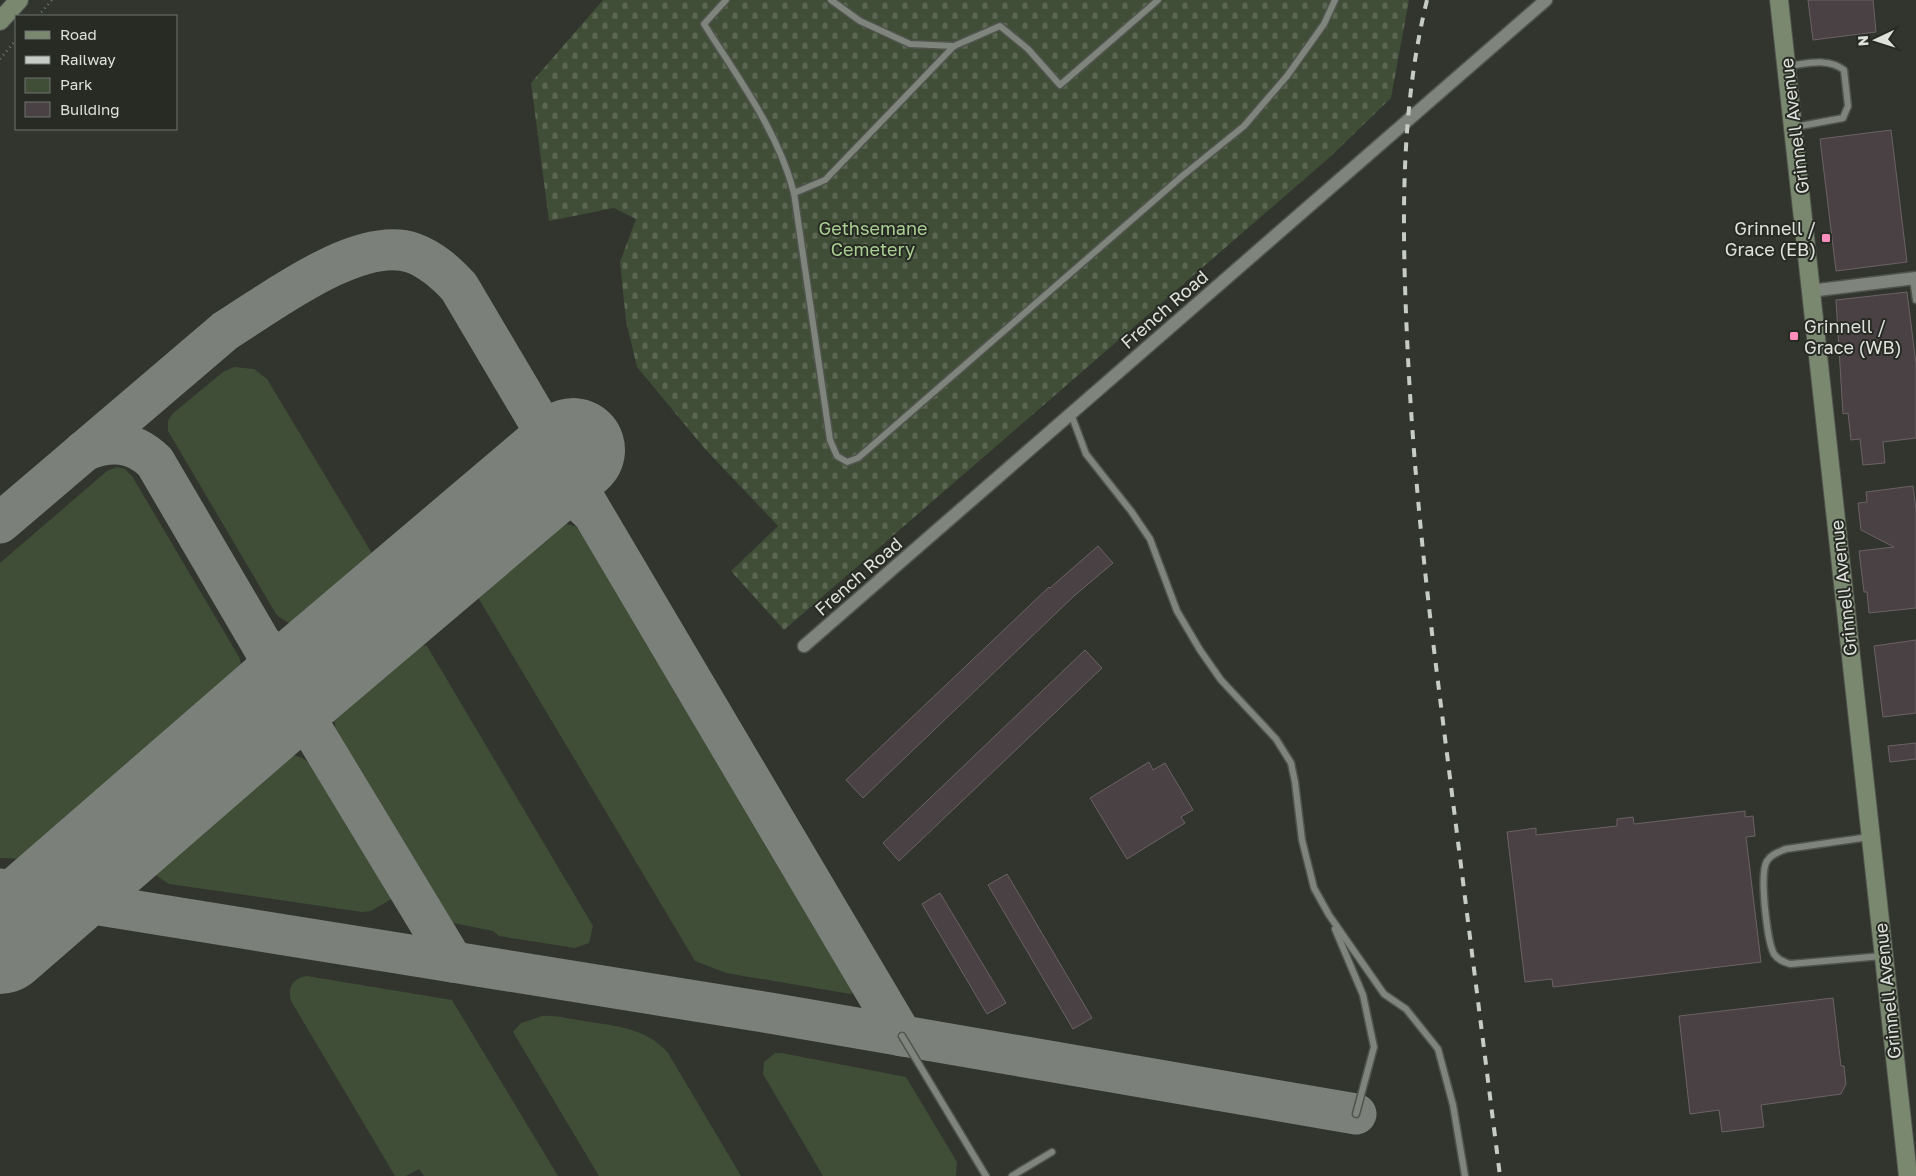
<svg xmlns="http://www.w3.org/2000/svg" width="1916" height="1176" viewBox="0 0 1916 1176" font-family="'Golos Text',sans-serif">
  <style>
    .green { fill: #404d37 }
    .cemetery { fill: url(#cemetery-stones) }
    .lines { fill: none; stroke-linecap: round; stroke-linejoin: round }
    .taxiway { stroke: #7c807a; stroke-width: 41 }
    .runway { stroke: #7c807a; stroke-width: 104 }
    .building { fill: #4a4144; stroke: #6c6265 }
    .lane-casing { stroke: #50544d; stroke-width: 9 }
    .street-casing { stroke: #50544d; stroke-width: 15 }
    .secondary-casing { stroke: #50544d; stroke-width: 20 }
    .path { stroke: #737771; stroke-width: 2.5; stroke-dasharray: 1 4; stroke-linecap: butt }
    .lane { stroke: #7f847c; stroke-width: 6 }
    .street { stroke: #7f847c; stroke-width: 12 }
    .secondary { stroke: #7a8870; stroke-width: 18 }
    .rail { stroke: #c8ccc6; stroke-width: 4; stroke-dasharray: 9 9; stroke-linecap: butt }
    .poi-dot { fill: #fe8ebb; stroke: #272b24; stroke-width: 2 }
    .labels { text-anchor: middle; dominant-baseline: central; stroke-width: 4; stroke-linejoin: round; paint-order: stroke }
    .street-label { font-size: 18px; fill: #dee1dc; stroke: #272b24 }
    .park-label { font-size: 18px; fill: #aacf92; stroke: #272b24 }
    .poi-label { font-size: 18px; fill: #dee1dc; stroke: #272b24; text-anchor: end }
  </style>
  <defs>
    <pattern id="cemetery-stones" width="16" height="16" patternUnits="userSpaceOnUse" patternTransform="scale(1.25)"><rect width="16" height="16" fill="#404d37"/><path d="M2 7V4a2 2 0 0 1 4 0v3zM10 15v-3a2 2 0 0 1 4 0v3z" fill="#5b6653"/></pattern>
  </defs>
  <rect width="100%" height="100%" fill="#31352e"/>
  <!-- green -->
  <g class="green">
    <path d="M 234,367 L 254,369 L 267,379 L 373,555 L 366,582 L 317,623 C 301,629 288,625 276,614 L 168,431 L 168,421 L 172,414 L 223,372 Z"/>
    <path d="M 117,467 L 125,469 L 132,476 L 239,657 C 245,674 242,688 229,700 L 54,850 L 50,847 L 27,859 L 0,858 L 0,563 L 107,471 Z"/>
    <path d="M 553,521 L 575,526 L 586,537 L 844,974 L 854,991 L 851,994 L 726,973 L 695,961 L 470,584 L 536,528 Z"/>
    <path d="M 406,641 L 427,646 L 593,926 L 589,943 L 575,948 L 499,936 L 493,931 L 448,922 L 336,733 L 334,718 L 340,700 Z"/>
    <path d="M 282,755 C 298,753 309,760 319,773 L 393,898 L 371,911 L 362,912 L 169,884 L 157,876 L 153,866 L 156,856 L 271,760 Z"/>
    <path d="M 307,976 L 452,1000 L 558,1176 L 424,1176 L 419,1169 L 406,1176 L 395,1176 L 291,1001 C 287,988 293,978 307,976 Z"/>
    <path d="M 542,1016 C 556,1015 571,1019 584,1021 C 616,1026 647,1028 668,1053 L 741,1176 L 599,1176 L 513,1032 L 521,1023 Z"/>
    <path d="M 775,1053 L 782,1053 L 906,1077 L 957,1162 L 956,1176 L 823,1176 L 763,1074 L 764,1062 Z"/>
  </g>
  <!-- cemetery -->
  <path class="cemetery" d="M 603,0 L 1409,0 L 1391,98 L 1330,157 L 784,630 L 731,571 L 778,526 L 705,449 L 637,367 L 626,321 L 620,262 L 636,219 L 614,208 L 549,221 L 531,83 Z"/>
  <g class="lines">
    <!-- taxiway -->
    <g class="taxiway">
      <path d="M 84,451 C 110,440 134,441 155,462 L 289,691 L 453,962"/>
      <path d="M 526,490 C 554,483 572,492 591,512"/>
      <path d="M 0,523 L 225,331 C 270,303 360,234 413,253 C 432,260 446,273 459,287 L 902,1036"/>
      <path d="M 227,745 C 257,716 276,690 265,647"/>
      <path d="M 0,889 L 770,1013 L 1356,1114"/>
    </g>
    <!-- runway -->
    <path class="runway" d="M 0,942 L 289,691 L 573,450"/>
  </g>
  <!-- building -->
  <g class="building">
    <path d="M 1808,0 L 1873,0 L 1876,32 L 1813,40 Z"/>
    <path d="M 1891,130 L 1907,262 L 1836,271 L 1820,139 Z"/>
    <path d="M 1907,292 L 1916,364 L 1916,438 L 1883,442 L 1885,463 L 1863,465 L 1860,439 L 1851,440 L 1848,413 L 1843,414 L 1836,300 Z"/>
    <path d="M 1913,486 L 1916,509 L 1916,608 L 1869,613 L 1867,592 L 1864,592 L 1859,551 L 1894,547 L 1861,530 L 1858,503 L 1867,502 L 1866,492 Z"/>
    <path d="M 1098,546 L 1113,563 L 1074,596 L 863,798 L 846,780 L 1049,587 L 1050,588 Z"/>
    <path d="M 1916,640 L 1916,713 L 1883,717 L 1874,646 Z"/>
    <path d="M 1085,650 L 1102,668 L 899,861 L 883,843 Z"/>
    <path d="M 1916,743 L 1916,759 L 1890,762 L 1888,746 Z"/>
    <path d="M 1149,762 L 1153,770 L 1165,763 L 1193,810 L 1181,817 L 1185,823 L 1127,859 L 1090,798 Z"/>
    <path d="M 1745,811 L 1745,817 L 1753,816 L 1755,836 L 1746,837 L 1761,962 L 1553,987 L 1552,979 L 1525,982 L 1507,832 L 1536,828 L 1536,835 L 1617,826 L 1617,819 L 1633,817 L 1634,824 Z"/>
    <path d="M 1007,874 L 1092,1018 L 1073,1029 L 988,885 Z"/>
    <path d="M 940,893 L 1006,1003 L 987,1014 L 922,904 Z"/>
    <path d="M 1833,998 L 1841,1066 L 1844,1066 L 1846,1084 L 1841,1094 L 1761,1105 L 1764,1127 L 1722,1132 L 1719,1110 L 1690,1114 L 1679,1016 Z"/>
  </g>
  <g class="lines">
    <!-- lane casing -->
    <g class="lane-casing">
      <g id="lane">
        <path d="M 726,0 L 704,24 C 738,78 778,131 794,193 L 830,440 L 837,456 L 847,462 L 858,458 L 1181,177 L 1244,126 L 1287,76 L 1324,24 L 1335,0"/>
        <path d="M 831,0 L 860,21 L 910,44 L 954,46"/>
        <path d="M 1787,66 C 1806,64 1828,57 1844,70 L 1848,106 L 1843,118 L 1795,127"/>
        <path d="M 794,193 L 825,180 L 954,46 L 1000,26 L 1028,49 L 1060,85 L 1158,0"/>
        <path d="M 1913,279 L 1916,300"/>
        <path d="M 1071,414 L 1086,454 L 1131,511 L 1150,539 L 1177,611 L 1200,650 L 1221,680 L 1276,739 L 1291,763 L 1295,782 L 1302,840 L 1314,888 L 1329,915 L 1384,994 L 1406,1009 L 1438,1049 L 1453,1105 L 1465,1176"/>
        <path d="M 1869,837 L 1786,849 C 1779,852 1771,854 1767,861 C 1759,873 1767,941 1774,954 C 1778,960 1784,962 1790,964 L 1882,956"/>
        <path d="M 1335,929 L 1363,995 L 1374,1047 L 1356,1114"/>
        <path d="M 902,1036 L 986,1176"/>
        <path d="M 1012,1176 L 1052,1152"/>
      </g>
    </g>
    <!-- street casing -->
    <g class="street-casing">
      <g id="street">
        <path d="M 1810,291 L 1916,278"/>
        <path d="M 804,646 L 1546,0"/>
      </g>
    </g>
    <!-- secondary casing -->
    <g class="secondary-casing">
      <g id="secondary">
        <path d="M 1779,0 L 1908,1176"/>
        <path d="M 0,21 L 19,0"/>
      </g>
    </g>
    <!-- path -->
    <g class="path">
      <path d="M 38,16 L 52,0"/>
      <path d="M 0,59 L 16,40"/>
    </g>
    <!-- lane -->
    <use href="#lane" class="lane"/>
    <!-- street -->
    <use href="#street" class="street"/>
    <!-- secondary -->
    <use href="#secondary" class="secondary"/>
    <!-- rail -->
    <path class="rail" d="M 1427,0 C 1400,110 1402,224 1407,337 C 1412,450 1423,562 1437,674 C 1458,842 1479,1009 1500,1176"/>
  </g>
  <!-- markers -->
  <g class="poi-dot">
    <rect x="1821" y="233" width="10" height="10" rx="2.5"/>
    <rect x="1789" y="331" width="10" height="10" rx="2.5"/>
  </g>
  <g class="labels">
    <!-- street labels -->
    <g class="street-label">
      <text transform="translate(1794 126) rotate(-97)">Grinnell Avenue</text>
      <text transform="translate(1164 309) rotate(-41)">French Road</text>
      <text transform="translate(858 576) rotate(-41)">French Road</text>
      <text transform="translate(1843 588) rotate(-96)">Grinnell Avenue</text>
      <text transform="translate(1887 991) rotate(-96)">Grinnell Avenue</text>
    </g>
    <!-- park labels -->
    <g class="park-label">
      <text x="873" y="228">Gethsemane<tspan x="873" dy="21">Cemetery</tspan></text>
    </g>
    <!-- poi labels -->
    <g class="poi-label">
      <text x="1816" y="228">Grinnell /<tspan x="1816" dy="21">Grace (EB)</tspan></text>
      <text x="1804" y="326" text-anchor="start">Grinnell /<tspan x="1804" dy="21">Grace (WB)</tspan></text>
    </g>
  </g>
  <!-- legend -->
  <rect x="15" y="15" width="162" height="115" fill="#272b24" stroke="#70746e"/>
  <rect x="25" y="31" width="25" height="8" fill="#7a8870" stroke="#70746e"/>
  <text x="60" y="40" font-size="15" fill="#dee1dc">Road</text>
  <rect x="25" y="56" width="25" height="8" fill="#c8ccc6" stroke="#70746e"/>
  <text x="60" y="65" font-size="15" fill="#dee1dc">Railway</text>
  <rect x="25" y="78" width="25" height="15" fill="#404d37" stroke="#70746e"/>
  <text x="60" y="90" font-size="15" fill="#dee1dc">Park</text>
  <rect x="25" y="102" width="25" height="15" fill="#4a4144" stroke="#70746e"/>
  <text x="60" y="115" font-size="15" fill="#dee1dc">Building</text>
  <!-- north arrow -->
  <g transform="translate(1876 40) rotate(266)" stroke="#272b24" stroke-width="4" paint-order="stroke">
  <path d="M0-4L9 19L0 12L-9 19Z" fill="#dee1dc"/>
  <text y="-8" font-size="14" font-weight="bold" text-anchor="middle" fill="#dee1dc">N</text>
  </g>
</svg>
